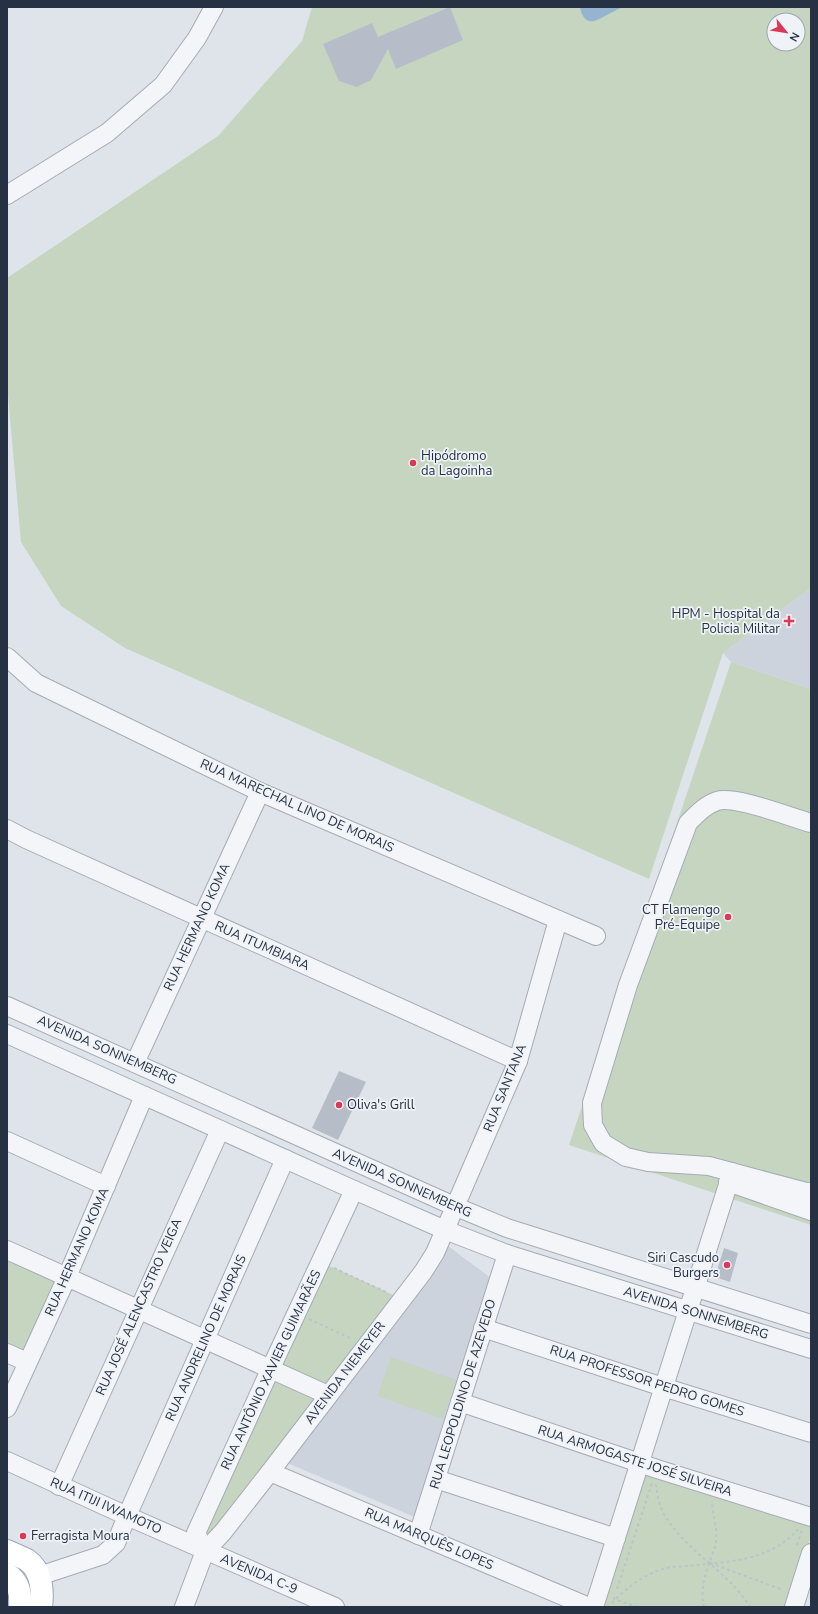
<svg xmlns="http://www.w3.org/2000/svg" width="818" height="1614" viewBox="0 0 818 1614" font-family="'Nunito Sans',sans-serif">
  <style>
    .built { fill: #cdd3dc }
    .green { fill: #c6d5c0; fill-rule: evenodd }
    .water { fill: #96b4ce }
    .building { fill: #b6bdc8 }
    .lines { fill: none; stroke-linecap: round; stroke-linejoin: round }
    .minor-casing { stroke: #a4abb5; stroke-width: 20 }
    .major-casing { stroke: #9da9b7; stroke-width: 24 }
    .path { stroke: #bec2c9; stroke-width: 2; stroke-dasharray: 3 3; stroke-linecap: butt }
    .minor { stroke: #f3f5f8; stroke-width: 18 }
    .major { stroke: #fff; stroke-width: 22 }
    .poi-dot { fill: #dd3757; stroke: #eff3f7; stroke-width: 1.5 }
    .labels { text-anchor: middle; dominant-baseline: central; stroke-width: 3.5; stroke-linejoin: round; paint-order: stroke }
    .poi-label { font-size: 13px; fill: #263243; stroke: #eff3f7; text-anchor: start }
    .street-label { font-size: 13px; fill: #263243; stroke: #eff3f7 }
  </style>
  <rect width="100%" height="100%" fill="#dfe4ea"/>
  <!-- built -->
  <g class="built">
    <path d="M 811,588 L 811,689 L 731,662 L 723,653 Z"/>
    <path d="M 444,1243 L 492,1279 L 417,1518 L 285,1462 Z"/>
  </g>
  <!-- green -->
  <g class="green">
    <path d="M 312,7 L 811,7 L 811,588 L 723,653 L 649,879 L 125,648 L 61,606 L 21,542 L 7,384 L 7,278 L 218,136 L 302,41 ZM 774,20 L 798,20 L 798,44 L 774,44 Z"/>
    <path d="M 731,662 L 811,689 L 811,1225 L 569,1145 Z"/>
    <path d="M 7,1250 L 67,1277 L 27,1362 L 7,1353 Z"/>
    <path d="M 321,1262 L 402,1299 L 205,1551 L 196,1533 Z"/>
    <path d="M 391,1357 L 456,1380 L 443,1419 L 377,1396 Z"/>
    <path d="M 644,1469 L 811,1521 L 811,1536 L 788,1607 L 603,1607 Z"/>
  </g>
  <!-- water -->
  <path class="water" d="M 580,7 L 623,7 C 615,10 599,20 594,21 C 585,23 581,14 580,7 Z"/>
  <!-- building -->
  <g class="building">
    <path d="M 450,7 L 463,40 L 396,69 L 388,49 L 371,80 L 357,87 L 339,81 L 323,44 L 372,23 L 378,37 Z"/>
    <path d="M 339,1071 L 366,1082 L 338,1140 L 312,1128 Z"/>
    <path d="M 724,1248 L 738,1253 L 730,1282 L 715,1277 Z"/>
  </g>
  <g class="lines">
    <!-- minor casing -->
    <g class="minor-casing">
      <g id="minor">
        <path d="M 7,195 L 107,133 L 163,85 L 197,38 L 214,7"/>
        <path d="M 7,657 L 36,683 L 260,792 L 596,936"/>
        <path d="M 811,823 C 792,818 735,795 717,801 C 705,805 697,814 688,823 L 628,985 L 592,1103 L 593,1125 L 603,1143 L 626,1157 L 648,1162 L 709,1166 L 806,1192 L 811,1192"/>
        <path d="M 7,829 L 26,839 L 518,1061"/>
        <path d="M 7,1006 L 454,1206 L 507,1228 L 811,1324"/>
        <path d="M 7,1034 L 354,1190 L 445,1230 L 507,1254 L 811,1349"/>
        <path d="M 135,1063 L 260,792"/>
        <path d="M 7,1141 L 106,1186"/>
        <path d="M 728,1182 L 811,1211"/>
        <path d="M 7,1250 L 328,1395"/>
        <path d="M 483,1328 L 663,1387 L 811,1433"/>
        <path d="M 7,1353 L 27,1362"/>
        <path d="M 460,1402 L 657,1469 L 811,1517"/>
        <path d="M 7,1408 L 67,1277 L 144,1096"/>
        <path d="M 7,1461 L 127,1516 L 335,1607"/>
        <path d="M 270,1472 L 589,1607"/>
        <path d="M 436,1479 L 616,1538"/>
        <path d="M 59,1486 L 220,1130"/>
        <path d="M 418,1535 L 507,1254"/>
        <path d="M 205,1551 L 196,1533 L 270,1370 L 354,1190"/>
        <path d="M 39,1576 L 103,1555 L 116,1543 L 127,1516 L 285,1159"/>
        <path d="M 184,1607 L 205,1551 L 223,1532 L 270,1472 L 423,1272 L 435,1253 L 518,1061 L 558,920"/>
        <path d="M 594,1607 L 732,1172"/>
        <path d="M 794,1607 L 811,1553"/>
      </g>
    </g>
    <!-- major casing -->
    <g class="major-casing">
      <g id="major">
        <path d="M 7,1551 C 14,1554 21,1557 27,1560 C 42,1570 43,1592 41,1607"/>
        <path d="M 7,1574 C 19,1582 21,1593 20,1607"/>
      </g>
    </g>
    <!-- path -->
    <g class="path">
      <path d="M 334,1268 L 388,1293"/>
      <path d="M 309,1319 L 352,1339"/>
      <path d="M 656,1484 C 657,1494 659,1505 664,1514 C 685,1551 728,1571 750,1607"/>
      <path d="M 797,1545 L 802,1530"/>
      <path d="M 710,1563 L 783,1590"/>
      <path d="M 617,1589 L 652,1483"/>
      <path d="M 614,1597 L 614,1599 L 637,1607"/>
      <path d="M 612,1603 C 628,1586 647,1572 671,1567 C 676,1566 681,1567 686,1566 C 726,1562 770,1562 798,1529"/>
      <path d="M 704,1607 C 700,1588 705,1574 712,1556 C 713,1551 716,1546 716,1541 C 718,1527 712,1514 712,1501"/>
    </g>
    <!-- minor -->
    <use href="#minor" class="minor"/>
    <!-- major -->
    <use href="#major" class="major"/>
  </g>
  <!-- markers -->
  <g class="poi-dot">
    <circle cx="413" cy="463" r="4"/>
    <path d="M787 615h4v4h4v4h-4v4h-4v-4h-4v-4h4z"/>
    <circle cx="728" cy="917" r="4"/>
    <circle cx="339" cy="1105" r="4"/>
    <circle cx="727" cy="1265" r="4"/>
    <circle cx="23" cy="1536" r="4"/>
  </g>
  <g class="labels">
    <!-- poi labels -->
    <g class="poi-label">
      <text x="421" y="456">Hipódromo<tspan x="421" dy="15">da Lagoinha</tspan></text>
      <text x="780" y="614" text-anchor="end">HPM - Hospital da<tspan x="780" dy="15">Policia Militar</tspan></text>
      <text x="720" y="910" text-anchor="end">CT Flamengo<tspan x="720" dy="15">Pré-Equipe</tspan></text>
      <text x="347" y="1105">Oliva's Grill</text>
      <text x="719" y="1258" text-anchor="end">Siri Cascudo<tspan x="719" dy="15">Burgers</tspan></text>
      <text x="31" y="1536">Ferragista Moura</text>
    </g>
    <!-- street labels -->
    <g class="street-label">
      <text transform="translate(297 806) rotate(24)">RUA MARECHAL LINO DE MORAIS</text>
      <text transform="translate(197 927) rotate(-65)">RUA HERMANO KOMA</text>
      <text transform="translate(262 946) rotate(24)">RUA ITUMBIARA</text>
      <text transform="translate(107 1050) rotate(24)">AVENIDA SONNEMBERG</text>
      <text transform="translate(505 1088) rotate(-68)">RUA SANTANA</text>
      <text transform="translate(402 1183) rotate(24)">AVENIDA SONNEMBERG</text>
      <text transform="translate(77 1252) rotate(-66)">RUA HERMANO KOMA</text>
      <text transform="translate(139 1307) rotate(-66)">RUA JOSÉ ALENCASTRO VEIGA</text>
      <text transform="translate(696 1313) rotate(17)">AVENIDA SONNEMBERG</text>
      <text transform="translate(206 1338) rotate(-66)">RUA ANDRELINO DE MORAIS</text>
      <text transform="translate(271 1370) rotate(-65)">RUA ANTÔNIO XAVIER GUIMARÃES</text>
      <text transform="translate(345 1373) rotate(-53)">AVENIDA NIEMEYER</text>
      <text transform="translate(647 1381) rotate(18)">RUA PROFESSOR PEDRO GOMES</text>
      <text transform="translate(463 1394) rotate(-73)">RUA LEOPOLDINO DE AZEVEDO</text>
      <text transform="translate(635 1461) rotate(18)">RUA ARMOGASTE JOSÉ SILVEIRA</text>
      <text transform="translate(106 1506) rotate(24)">RUA ITIJI IWAMOTO</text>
      <text transform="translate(429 1539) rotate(23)">RUA MARQUÊS LOPES</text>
      <text transform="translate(259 1574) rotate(23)">AVENIDA C-9</text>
    </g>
  </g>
  <!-- border -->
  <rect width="818" height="1614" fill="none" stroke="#263243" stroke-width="16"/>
  <!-- north arrow -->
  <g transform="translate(786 32) rotate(120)"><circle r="19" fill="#eff3f7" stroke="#9fa6af"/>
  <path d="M0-3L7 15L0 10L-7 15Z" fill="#dd3757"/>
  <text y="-6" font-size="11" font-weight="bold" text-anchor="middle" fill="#263243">N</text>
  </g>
</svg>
